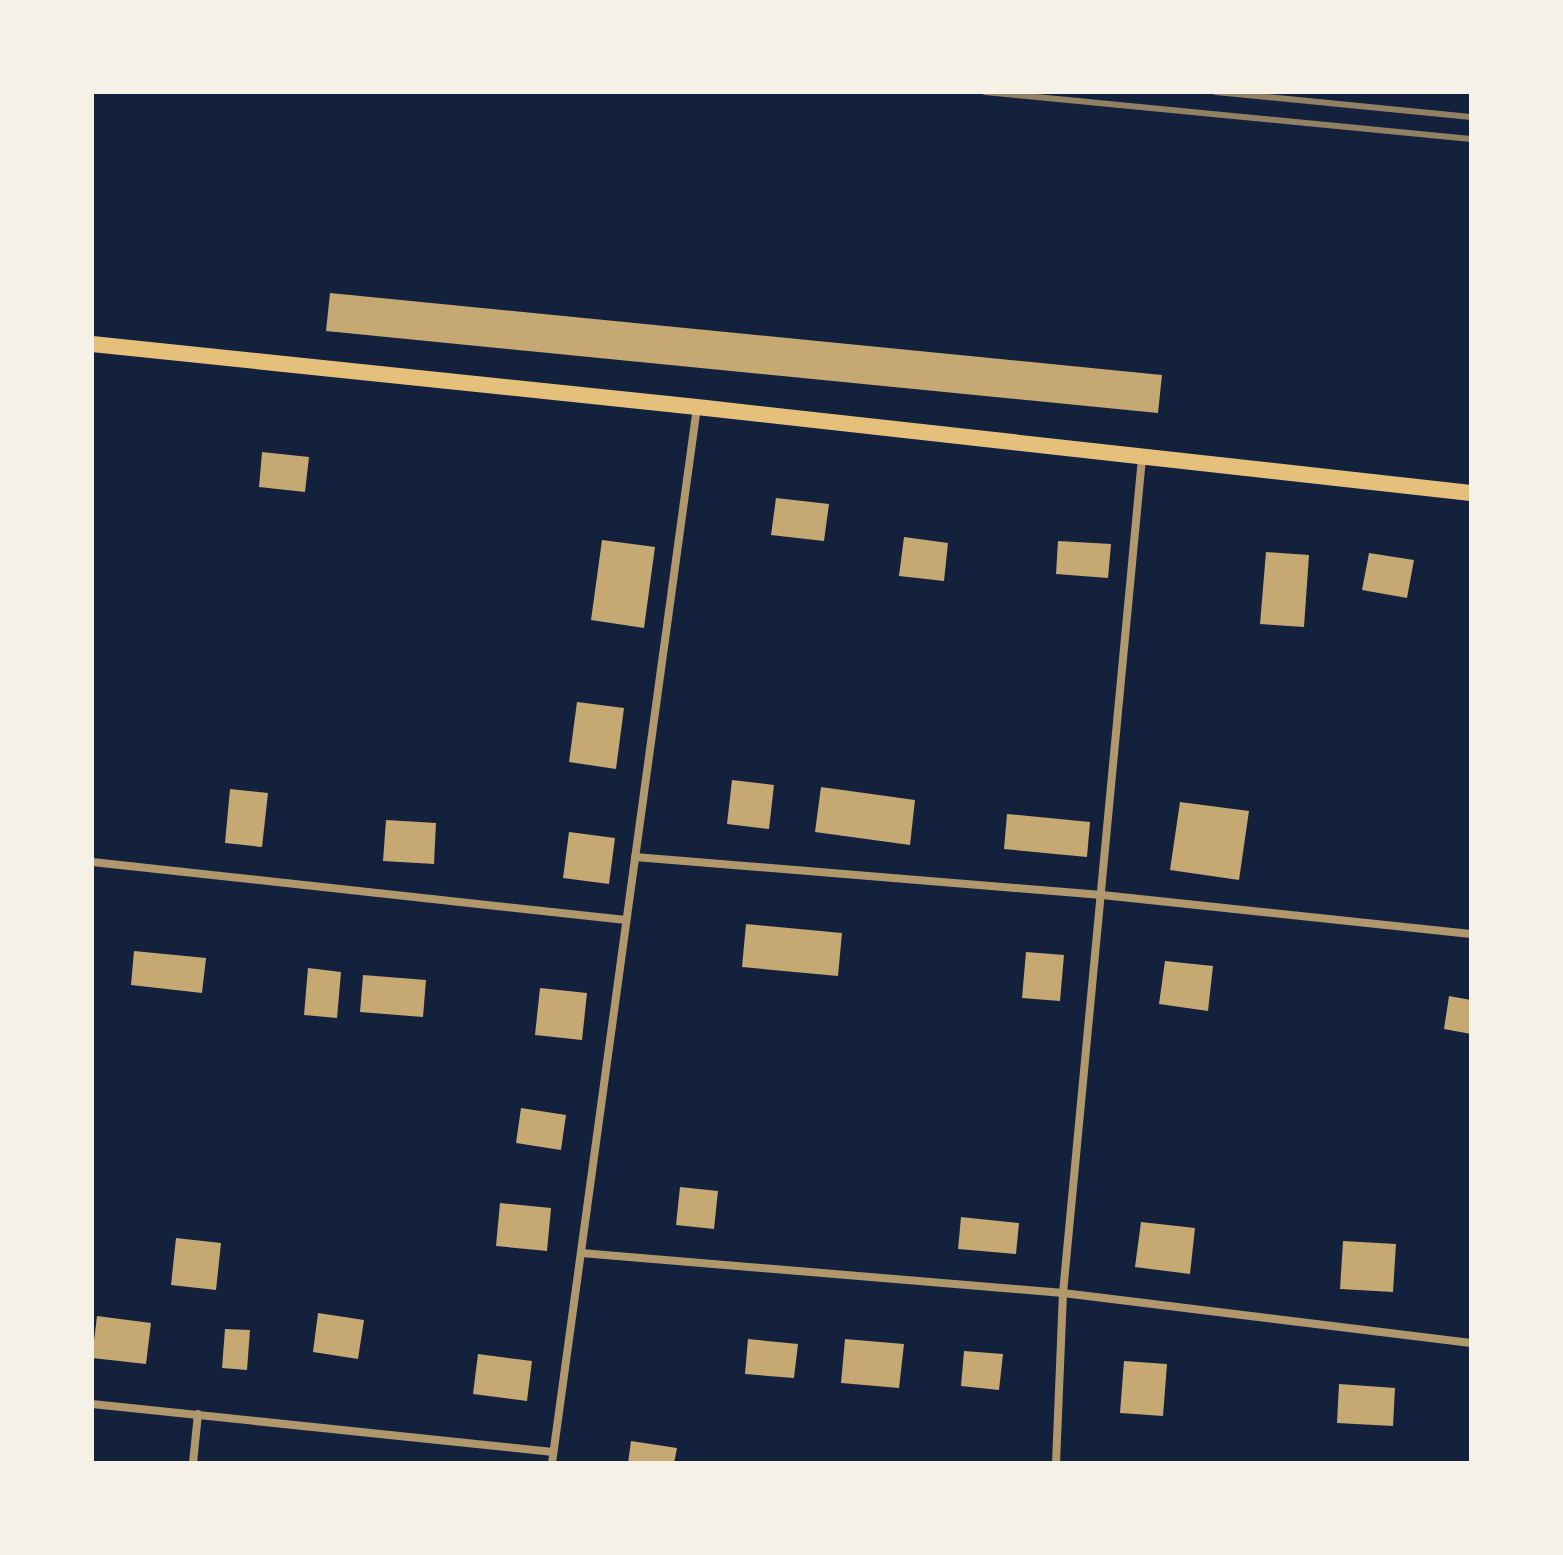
<svg xmlns="http://www.w3.org/2000/svg" width="1563" height="1555" viewBox="0 0 1563 1555" font-family="Arial,sans-serif">
  <style>
    .building { fill: #c6a872 }
    .lines { fill: none; stroke-linecap: round; stroke-linejoin: round }
    .minor { stroke: #b1986c; stroke-width: 8 }
    .secondary { stroke: #e5c07b; stroke-width: 16 }
    .rail { stroke: #918062; stroke-width: 6 }
  </style>
  <rect width="100%" height="100%" fill="#14213d"/>
  <!-- building -->
  <g class="building">
    <path d="M 330,293 L 1162,375 L 1158,413 L 326,331 Z"/>
    <path d="M 262,452 L 309,457 L 305,492 L 259,487 Z"/>
    <path d="M 776,498 L 829,504 L 824,541 L 771,535 Z"/>
    <path d="M 904,537 L 948,543 L 944,581 L 899,576 Z"/>
    <path d="M 602,540 L 655,547 L 644,628 L 591,620 Z"/>
    <path d="M 1058,541 L 1111,544 L 1108,578 L 1056,574 Z"/>
    <path d="M 1266,552 L 1309,555 L 1304,627 L 1260,624 Z"/>
    <path d="M 1369,553 L 1414,560 L 1407,598 L 1362,590 Z"/>
    <path d="M 577,702 L 624,708 L 616,769 L 569,762 Z"/>
    <path d="M 732,780 L 774,785 L 769,829 L 727,824 Z"/>
    <path d="M 821,787 L 915,800 L 910,845 L 815,832 Z"/>
    <path d="M 230,789 L 268,793 L 262,847 L 225,843 Z"/>
    <path d="M 1180,802 L 1249,811 L 1239,880 L 1170,870 Z"/>
    <path d="M 1007,814 L 1090,822 L 1087,857 L 1004,849 Z"/>
    <path d="M 386,820 L 436,823 L 434,864 L 383,861 Z"/>
    <path d="M 569,832 L 615,838 L 609,884 L 563,878 Z"/>
    <path d="M 746,924 L 842,933 L 838,976 L 742,967 Z"/>
    <path d="M 134,951 L 206,958 L 202,993 L 131,985 Z"/>
    <path d="M 1026,952 L 1064,955 L 1060,1001 L 1022,998 Z"/>
    <path d="M 1165,961 L 1213,966 L 1208,1011 L 1159,1004 Z"/>
    <path d="M 308,968 L 341,972 L 337,1018 L 304,1015 Z"/>
    <path d="M 363,975 L 426,980 L 423,1017 L 360,1012 Z"/>
    <path d="M 540,988 L 587,993 L 582,1040 L 535,1035 Z"/>
    <path d="M 1449,996 L 1471,1000 L 1471,1034 L 1444,1029 Z"/>
    <path d="M 521,1108 L 566,1115 L 561,1150 L 516,1143 Z"/>
    <path d="M 680,1187 L 718,1191 L 714,1229 L 676,1225 Z"/>
    <path d="M 500,1203 L 551,1208 L 547,1251 L 496,1246 Z"/>
    <path d="M 961,1217 L 1019,1223 L 1016,1254 L 958,1249 Z"/>
    <path d="M 1141,1222 L 1195,1228 L 1190,1274 L 1135,1267 Z"/>
    <path d="M 176,1238 L 221,1243 L 216,1290 L 171,1285 Z"/>
    <path d="M 1343,1241 L 1396,1244 L 1393,1292 L 1340,1289 Z"/>
    <path d="M 318,1313 L 364,1320 L 358,1359 L 313,1352 Z"/>
    <path d="M 97,1316 L 151,1323 L 146,1364 L 92,1358 Z"/>
    <path d="M 225,1329 L 250,1330 L 247,1370 L 222,1368 Z"/>
    <path d="M 748,1339 L 798,1344 L 794,1378 L 745,1374 Z"/>
    <path d="M 845,1339 L 904,1344 L 899,1388 L 841,1383 Z"/>
    <path d="M 964,1351 L 1003,1354 L 999,1390 L 961,1386 Z"/>
    <path d="M 478,1354 L 532,1361 L 527,1401 L 473,1394 Z"/>
    <path d="M 1124,1361 L 1167,1364 L 1163,1416 L 1120,1413 Z"/>
    <path d="M 1339,1384 L 1395,1388 L 1393,1426 L 1337,1423 Z"/>
    <path d="M 631,1441 L 677,1448 L 674,1463 L 628,1463 Z"/>
  </g>
  <g class="lines">
    <!-- minor -->
    <g class="minor">
      <path d="M 635,857 L 1102,895 L 1471,934"/>
      <path d="M 92,862 L 626,920"/>
      <path d="M 581,1253 L 1063,1293 L 1471,1343"/>
      <path d="M 92,1404 L 553,1452"/>
      <path d="M 193,1463 L 198,1414"/>
      <path d="M 552,1463 L 697,407"/>
      <path d="M 1056,1463 L 1063,1293 L 1142,458"/>
    </g>
    <!-- secondary -->
    <path class="secondary" d="M 92,344 L 697,407 L 1471,493"/>
    <!-- rail -->
    <g class="rail">
      <path d="M 985,92 L 1471,139"/>
      <path d="M 1216,92 L 1471,117"/>
    </g>
  </g>
  <!-- border -->
  <rect width="1563" height="1555" fill="none" stroke="#f6f1e7" stroke-width="188"/>
</svg>
